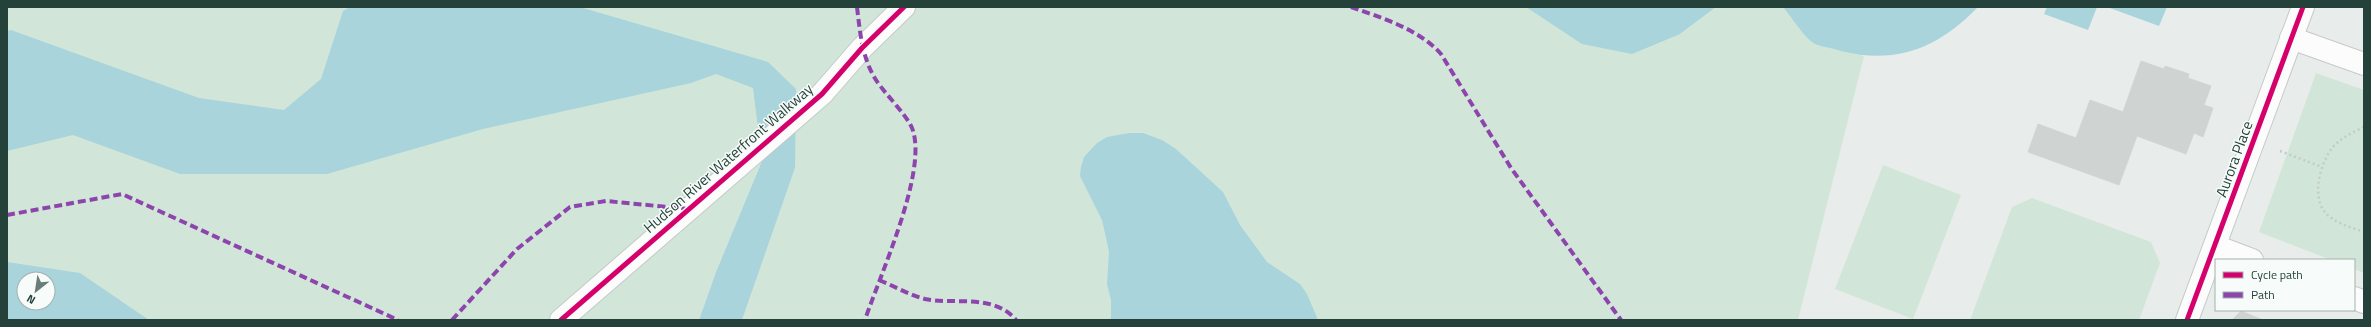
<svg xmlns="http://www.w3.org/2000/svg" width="2371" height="327" viewBox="0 0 2371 327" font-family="'Titillium Web',sans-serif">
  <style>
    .green { fill: #d1e6d8; fill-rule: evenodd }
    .water { fill: #a9d4db; fill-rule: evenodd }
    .building { fill: #cfd4d2; stroke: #d1d6d4 }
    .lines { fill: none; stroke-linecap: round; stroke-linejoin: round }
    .minor-casing { stroke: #c5cac8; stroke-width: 24 }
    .path { stroke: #c3ccca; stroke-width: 2.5; stroke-dasharray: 2 3; stroke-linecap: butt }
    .minor { stroke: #fcfcfc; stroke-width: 22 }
    .quiet { stroke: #8e44ad; stroke-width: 4; stroke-dasharray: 8 4; stroke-linecap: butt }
    .cycleway-casing { stroke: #f7fbf9; stroke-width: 8 }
    .cycleway { stroke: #d6006c; stroke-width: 5 }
    .labels { text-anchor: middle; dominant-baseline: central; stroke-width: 3; stroke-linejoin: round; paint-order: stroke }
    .street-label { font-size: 15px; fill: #24423a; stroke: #f7fbf9 }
  </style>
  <rect width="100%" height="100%" fill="#e8edeb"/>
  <!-- green -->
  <g class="green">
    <path d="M 7,7 L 561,7 L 661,31 L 580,7 L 1526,7 L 1529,9 L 1680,34 L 1716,7 L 1783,7 L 1813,43 L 1864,56 L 1798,320 L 742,320 L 795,168 L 756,109 L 762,161 L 716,272 L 699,320 L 7,320 ZM 24,279 L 48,279 L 48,303 L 24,303 Z"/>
    <path d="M 2316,73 L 2364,90 L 2364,273 L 2354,269 L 2354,260 L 2331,260 L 2259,232 Z"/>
    <path d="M 1883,165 L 1961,195 L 1913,319 L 1835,289 Z"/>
    <path d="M 2032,198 L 2151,242 L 2160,263 L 2139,320 L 1970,320 L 2012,207 Z"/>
  </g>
  <!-- water -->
  <g class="water">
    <path d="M 350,7 L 580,7 L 768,62 L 796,89 L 795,168 L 742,320 L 699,320 L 716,272 L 762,161 L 753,88 L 716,74 L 691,83 L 483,129 L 327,174 L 180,174 L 73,135 L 7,151 L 7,31 L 11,30 L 199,98 L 284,110 L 321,79 L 343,11 Z"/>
    <path d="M 1526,7 L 1716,7 L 1680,34 L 1632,54 L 1582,44 Z"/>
    <path d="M 1783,7 L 1978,7 C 1938,48 1897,65 1841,51 C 1833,48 1822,47 1815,44 C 1806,40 1790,15 1783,7 Z"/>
    <path d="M 2047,7 L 2097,7 L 2088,30 L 2044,14 Z"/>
    <path d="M 2107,7 L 2167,7 L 2159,26 Z"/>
    <path d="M 1129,133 L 1143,133 L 1162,140 L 1176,149 L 1223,192 L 1240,225 L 1267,262 L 1300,284 L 1307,294 L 1318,320 L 1111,320 L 1111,300 L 1107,284 L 1109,252 L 1105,233 L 1102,220 L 1080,176 L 1081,167 L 1084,157 L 1097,143 L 1107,137 Z"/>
    <path d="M 7,262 L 80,273 L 149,320 L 7,320 ZM 24,279 L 48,279 L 48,303 L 24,303 Z"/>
  </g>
  <!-- building -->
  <g class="building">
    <path d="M 2141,61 L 2164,69 L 2165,66 L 2189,74 L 2188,78 L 2211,86 L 2204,105 L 2213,108 L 2203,137 L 2194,133 L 2186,154 L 2137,136 L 2119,185 L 2028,152 L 2038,124 L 2076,138 L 2090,100 L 2123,112 Z"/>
    <path d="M 2241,311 L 2263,320 L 2232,320 Z"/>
  </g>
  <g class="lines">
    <!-- minor casing -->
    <g class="minor-casing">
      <g id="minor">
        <path d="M 2291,38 L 2364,64"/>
        <path d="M 2215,246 L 2252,260"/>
        <path d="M 2354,298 L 2364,302"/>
        <path d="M 561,320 L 822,94 L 862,48 L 904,7"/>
        <path d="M 2187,320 L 2303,7"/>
      </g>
    </g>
    <!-- path -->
    <g class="path">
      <path d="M 2364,127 C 2353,132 2341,138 2333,147 C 2321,162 2313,190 2322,208 C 2330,222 2350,227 2364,232"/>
      <path d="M 2280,151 L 2322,167"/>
    </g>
    <!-- minor -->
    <use href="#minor" class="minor"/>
    <!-- quiet -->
    <g class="quiet">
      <path d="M 857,7 C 860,32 862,58 876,80 C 885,94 906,114 912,128 C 929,170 879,277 865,320"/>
      <path d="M 1351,7 C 1382,18 1419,29 1441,54 L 1511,168 L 1621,320"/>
      <path d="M 7,215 L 122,194 L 398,320"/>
      <path d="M 879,280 C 894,286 909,295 925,299 C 953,305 994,293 1016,320"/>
      <path d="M 452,320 L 517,249 L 570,207 L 606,201 L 688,209"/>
    </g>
    <!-- cycleway casing -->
    <g class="cycleway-casing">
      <g id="cycleway">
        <path d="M 561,320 L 822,94 L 862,48 L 904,7"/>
        <path d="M 2187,320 L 2303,7"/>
      </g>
    </g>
    <!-- cycleway -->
    <use href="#cycleway" class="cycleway"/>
  </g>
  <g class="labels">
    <!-- street labels -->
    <g class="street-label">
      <text transform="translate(728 158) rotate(-41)">Hudson River Waterfront Walkway</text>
      <text transform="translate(2234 159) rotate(-70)">Aurora Place</text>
    </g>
  </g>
  <!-- border -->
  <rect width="2371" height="327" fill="none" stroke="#24423a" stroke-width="16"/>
  <!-- legend -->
  <rect x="2215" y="259" width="140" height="52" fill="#f7fbf9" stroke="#a3b1ad"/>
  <rect x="2223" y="272" width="20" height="6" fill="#d6006c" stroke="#a3b1ad"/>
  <text x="2251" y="279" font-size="12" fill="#24423a">Cycle path</text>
  <rect x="2223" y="292" width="20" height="6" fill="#8e44ad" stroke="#a3b1ad"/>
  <text x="2251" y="299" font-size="12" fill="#24423a">Path</text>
  <!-- north arrow -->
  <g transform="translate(36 291) rotate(210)"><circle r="19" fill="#f7fbf9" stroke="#a3b1ad"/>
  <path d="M0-3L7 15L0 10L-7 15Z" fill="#697e78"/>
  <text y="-6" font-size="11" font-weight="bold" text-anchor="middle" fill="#24423a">N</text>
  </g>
</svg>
